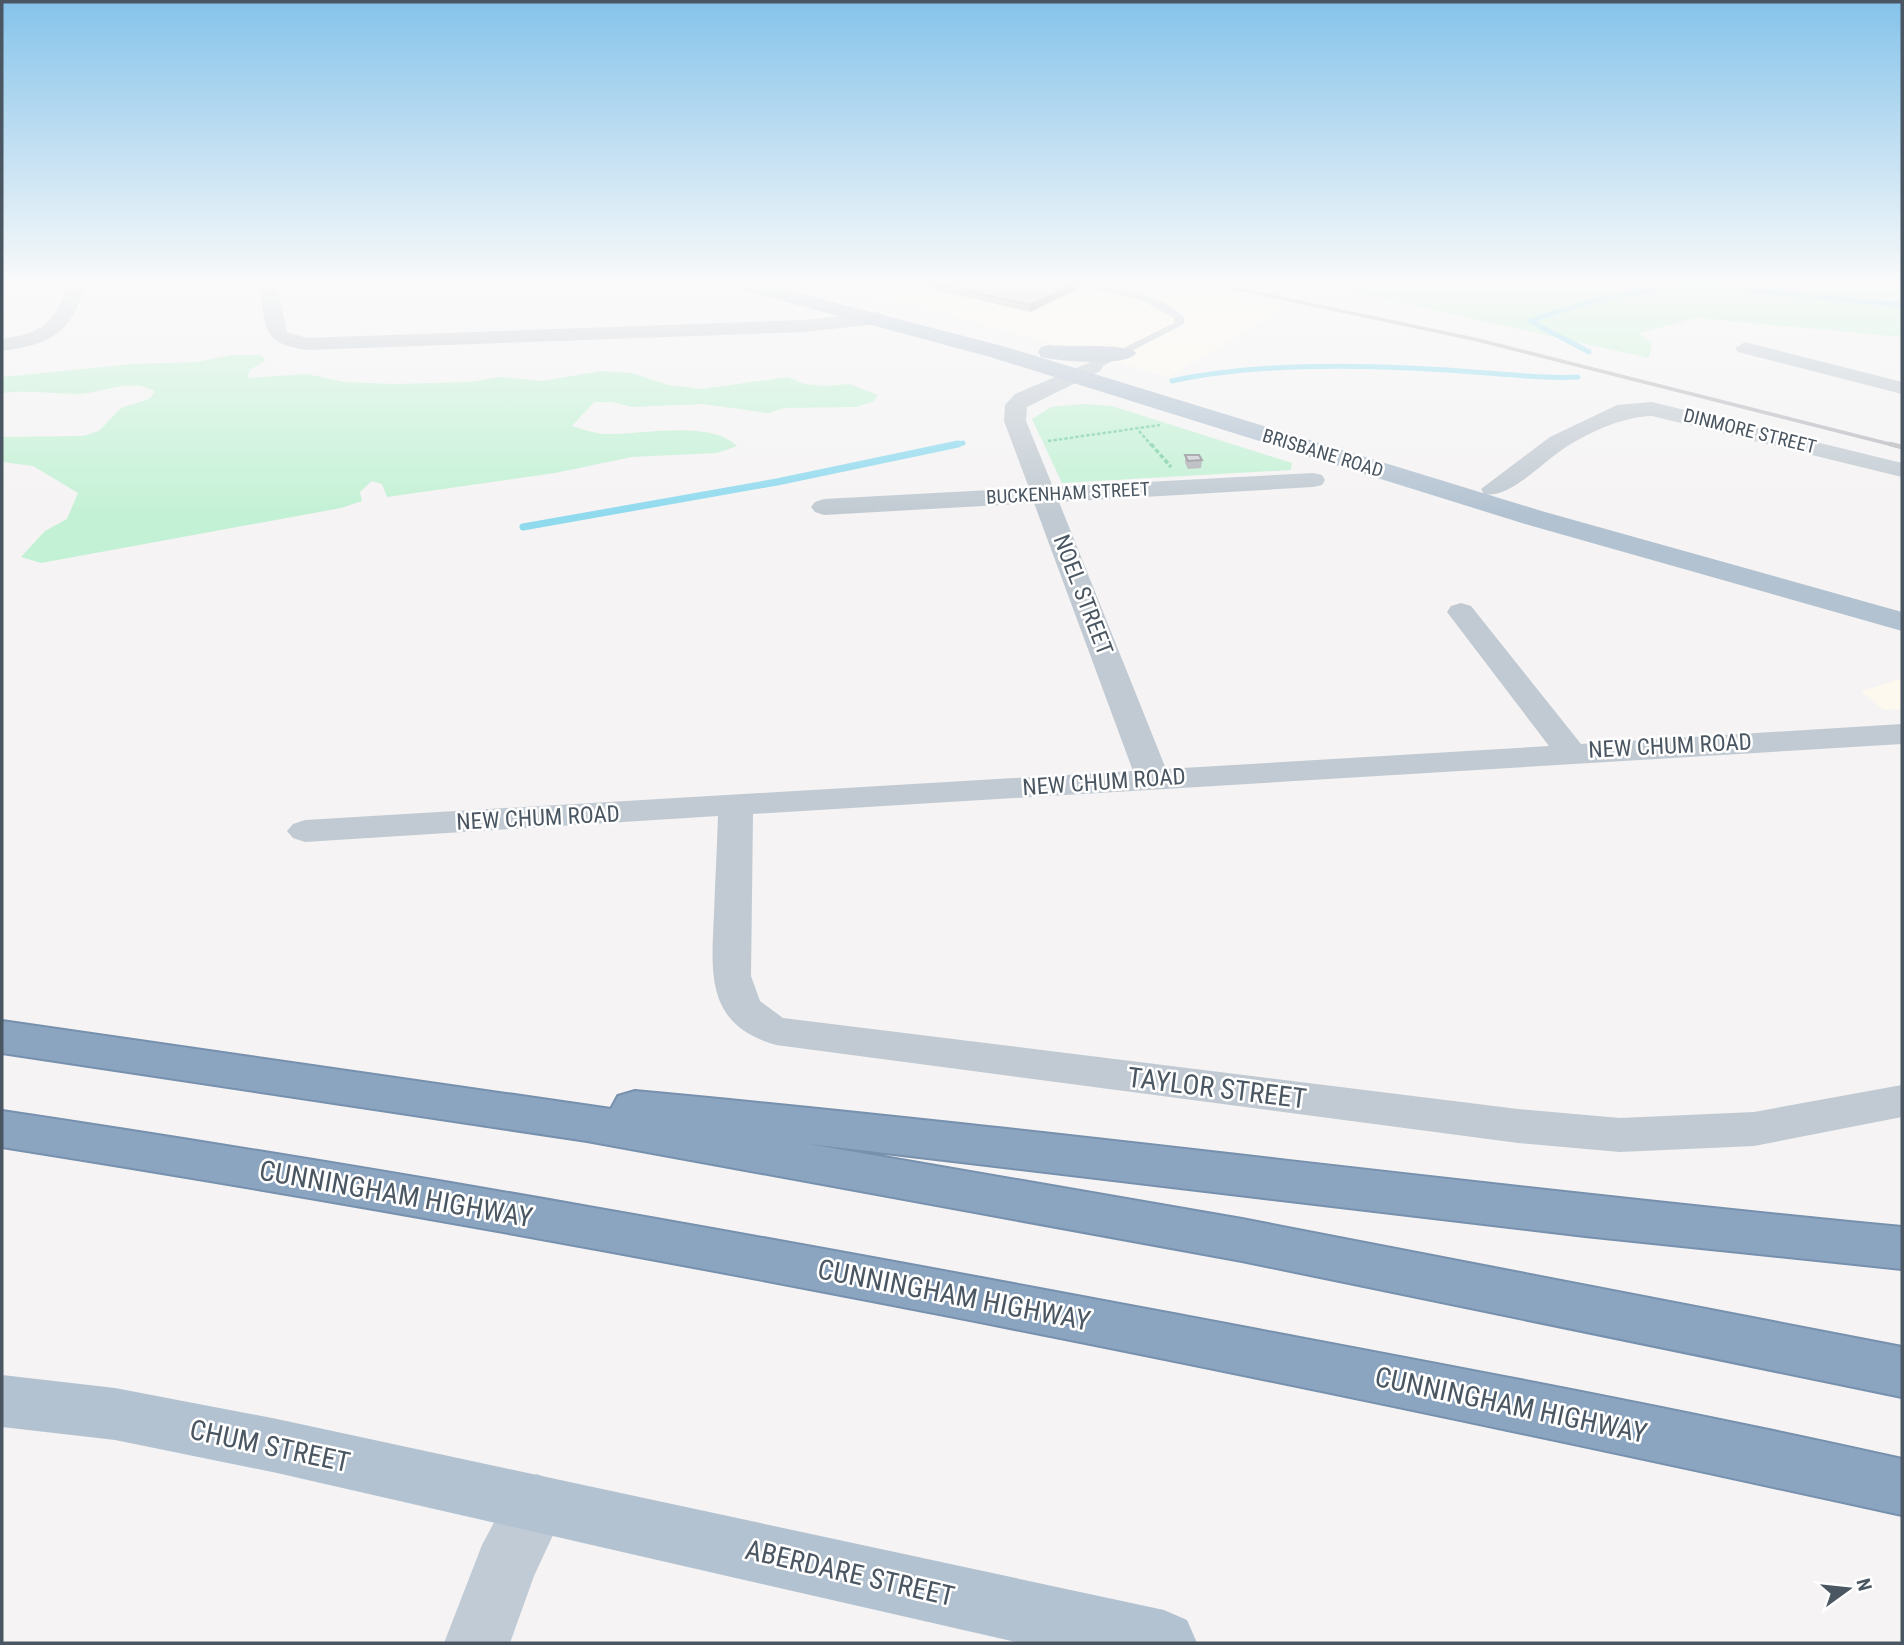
<svg xmlns="http://www.w3.org/2000/svg" width="1904" height="1645" viewBox="0 0 1904 1645" font-family="'Roboto Condensed',sans-serif">
  <style>
    .commercial { fill: #fdf9ef }
    .green { fill: #c3f1d5 }
    .lines { fill: none; stroke-linecap: round; stroke-linejoin: round }
    .stream-far1 { stroke: #90daee; stroke-width: 5 }
    .stream { stroke: #90daee; stroke-width: 7 }
    .highway-casing { stroke: #7690ad; stroke-width: 4 }
    .path-far1 { stroke: #7ad0a6; stroke-width: 2.5; stroke-dasharray: 3.5 2; stroke-linecap: butt }
    .path { stroke: #7ad0a6; stroke-width: 3.5; stroke-dasharray: 4.5 2.5; stroke-linecap: butt }
    .lane { fill: #c1cad2; fill-rule: evenodd }
    .street { fill: #c1cad2; fill-rule: evenodd }
    .secondary { fill: #c1cbd6; fill-rule: evenodd }
    .primary { fill: #b3c2d1; fill-rule: evenodd }
    .highway { fill: #8ba5c1; fill-rule: evenodd }
    .rail-far1 { stroke: #b5b8bd; stroke-width: 3.5 }
    .rail { stroke: #b5b8bd; stroke-width: 4.5 }
    .wall { fill: #b0b2b7 }
    .shaded-wall { fill: #909195 }
    .building { fill: #cdcfd5; stroke: #909195; stroke-width: 2 }
    .labels { text-anchor: middle; dominant-baseline: central; stroke-width: 5; stroke-linejoin: round; paint-order: stroke }
    .far-street-label { font-size: 19px; fill: #4a5661; stroke: #fff }
    .street-label { font-size: 23px; fill: #4a5661; stroke: #fff }
    .near-street-label { font-size: 28px; fill: #4a5661; stroke: #fff }
  </style>
  <rect width="100%" height="100%" fill="#f5f3f3"/>
  <!-- commercial -->
  <g class="commercial">
    <path d="M 827,285 L 1176,285 L 1284,309 L 1169,377 L 917,306 Z"/>
    <path d="M 1902,678 L 1902,709 L 1884,710 L 1861,692 Z"/>
  </g>
  <!-- green -->
  <g class="green">
    <path d="M 1321,285 L 1902,285 L 1902,337 L 1695,318 L 1639,333 L 1652,344 L 1649,358 Z"/>
    <path d="M 230,355 L 260,355 L 266,360 L 250,370 L 247,378 L 307,374 L 344,382 L 393,384 L 470,382 L 499,377 L 542,381 L 601,371 L 632,373 L 668,385 L 702,389 L 788,377 L 804,384 L 825,386 L 849,384 L 878,395 L 874,401 L 856,407 L 784,408 L 768,413 L 703,404 L 632,407 L 612,402 L 594,402 L 572,426 C 582,429 593,433 604,434 C 640,435 710,419 737,446 L 717,453 L 632,457 L 555,473 L 387,497 L 382,484 L 372,481 L 360,492 L 362,501 L 341,508 L 41,563 L 21,557 L 45,531 L 67,519 L 78,493 L 33,466 L 2,462 L 2,437 L 83,436 L 99,431 L 121,408 L 149,399 L 155,392 C 131,376 100,395 74,394 C 50,393 26,390 2,393 L 2,377 L 133,364 L 197,362 Z"/>
    <path d="M 1085,404 L 1112,406 L 1292,463 L 1291,470 L 1062,483 L 1032,419 L 1051,407 Z"/>
  </g>
  <g class="lines">
    <!-- stream-far1 -->
    <g class="stream-far1">
      <path d="M 1589,352 L 1530,321 C 1564,310 1598,297 1634,293 C 1721,281 1814,298 1902,305"/>
      <path d="M 1172,381 C 1267,360 1390,365 1487,373 C 1518,375 1547,379 1578,377"/>
      <path d="M 950,446 L 963,443"/>
    </g>
    <!-- stream -->
    <path class="stream" d="M 523,527 L 777,482 L 958,444"/>
    <!-- highway casing -->
    <g class="highway-casing">
      <g id="highway">
        <path d="M 2,1021 L 611,1109 L 618,1096 L 635,1091 C 1058,1130 1479,1187 1902,1227 L 1902,1269 L 1585,1236 L 809,1144 L 1242,1219 L 1902,1347 L 1902,1397 L 1242,1261 L 587,1141 L 2,1053 Z"/>
        <path d="M 2,1111 C 396,1170 787,1241 1179,1315 C 1420,1361 1662,1405 1902,1459 L 1902,1515 C 1272,1377 639,1248 2,1147 Z"/>
      </g>
    </g>
    <!-- path-far1 -->
    <g class="path-far1">
      <path d="M 1139,431 L 1152,446"/>
      <path d="M 1048,441 L 1160,425"/>
    </g>
    <!-- path -->
    <path class="path" d="M 1151,444 L 1171,467"/>
    <!-- lane -->
    <path class="lane" d="M 1072,285 C 1107,282 1158,291 1184,317 L 1184,324 L 1097,369 L 1089,369 L 1089,365 L 1174,323 L 1174,318 L 1141,300 Z"/>
    <!-- street -->
    <g class="street">
      <path d="M 67,285 L 85,285 C 72,334 50,344 2,351 L 2,339 C 41,333 55,324 67,285 Z"/>
      <path d="M 259,285 L 277,285 L 287,332 L 307,338 L 804,320 L 878,312 L 888,318 L 878,324 L 804,332 L 307,350 C 259,343 267,327 259,285 Z"/>
      <path d="M 1745,342 L 1902,382 L 1902,394 L 1738,352 L 1735,348 Z"/>
      <path d="M 1093,361 L 1100,363 L 1103,367 L 1100,371 L 1027,407 L 1026,421 L 1053,487 L 1313,473 L 1322,475 L 1325,480 L 1322,485 L 1313,487 L 1059,502 L 1166,769 L 1549,746 L 1447,612 L 1451,606 L 1461,603 L 1471,606 L 1581,744 L 1902,724 L 1902,744 L 753,814 L 751,976 L 760,1001 L 783,1018 L 1518,1109 L 1620,1118 L 1754,1112 L 1902,1085 L 1902,1117 L 1754,1146 L 1620,1152 L 1518,1143 L 776,1045 C 706,1025 711,975 714,914 C 715,882 717,849 718,816 L 305,842 L 293,838 L 287,831 L 293,824 L 305,820 L 1133,771 L 1034,503 L 824,515 L 815,512 L 811,507 L 815,502 L 824,499 L 1029,488 L 1004,421 L 1005,405 L 1015,394 Z"/>
      <path d="M 1652,402 L 1902,463 L 1902,477 L 1652,416 C 1622,417 1592,431 1566,447 C 1545,460 1509,500 1484,494 L 1481,489 L 1550,437 L 1617,405 Z"/>
    </g>
    <!-- secondary -->
    <path class="secondary" d="M 537,1474 L 559,1483 L 568,1503 L 534,1576 L 510,1643 L 444,1643 L 482,1545 L 515,1483 Z"/>
    <!-- primary -->
    <g class="primary">
      <path d="M 735,285 L 767,285 L 1006,347 L 1545,512 L 1902,612 L 1902,631 L 1525,524 L 990,357 L 738,289 Z"/>
      <path d="M 1049,345 C 1065,347 1130,343 1136,353 C 1126,368 1058,361 1041,357 L 1038,352 L 1041,347 Z"/>
      <path d="M 2,1375 L 115,1388 L 277,1419 L 1164,1610 L 1187,1620 L 1197,1643 L 1020,1643 L 277,1473 L 115,1440 L 2,1427 Z"/>
    </g>
    <!-- highway -->
    <use href="#highway" class="highway"/>
    <!-- rail-far1 -->
    <path class="rail-far1" d="M 1219,285 L 1478,340 L 1897,446"/>
    <!-- rail -->
    <path class="rail" d="M 1890,444 L 1902,447"/>
  </g>
  <!-- wall -->
  <g class="wall">
    <path d="M 915,285 L 1077,285 L 1076,290 L 1030,312 Z"/>
    <path d="M 1185,455 L 1202,460 L 1201,468 L 1188,469 L 1185,463 Z"/>
  </g>
  <!-- shaded-wall -->
  <path class="shaded-wall" d="M 1075,285 L 1077,285 L 1076,290 L 1030,312 L 1030,305 Z"/>
  <!-- building -->
  <g class="building">
    <path d="M 942,285 L 1075,285 L 1030,305 Z"/>
    <path d="M 1185,455 L 1199,455 L 1202,460 L 1188,461 Z"/>
  </g>
  <!-- sky -->
  <linearGradient id="sky" x2="0" y2="1"><stop stop-color="#85c3ea"/><stop offset="0.55" stop-color="#fafafa"/><stop offset="1" stop-color="#fafafa" stop-opacity="0"/></linearGradient>
  <rect width="1904" height="515" fill="url(#sky)"/>
  <g class="labels">
    <!-- far-street labels -->
    <g class="far-street-label">
      <text transform="translate(1750 431) rotate(14)">DINMORE STREET</text>
      <text transform="translate(1323 453) rotate(17)">BRISBANE ROAD</text>
      <text transform="translate(1068 493) rotate(-3)">BUCKENHAM STREET</text>
    </g>
    <!-- street labels -->
    <g class="street-label">
      <text transform="translate(1083 595) rotate(69)">NOEL STREET</text>
      <text transform="translate(1670 746) rotate(-3)">NEW CHUM ROAD</text>
      <text transform="translate(1104 782) rotate(-4)">NEW CHUM ROAD</text>
      <text transform="translate(538 818) rotate(-3)">NEW CHUM ROAD</text>
    </g>
    <!-- near-street labels -->
    <g class="near-street-label">
      <text transform="translate(1217 1088) rotate(7)">TAYLOR STREET</text>
      <text transform="translate(396 1194) rotate(10)">CUNNINGHAM HIGHWAY</text>
      <text transform="translate(954 1295) rotate(11)">CUNNINGHAM HIGHWAY</text>
      <text transform="translate(1511 1405) rotate(12)">CUNNINGHAM HIGHWAY</text>
      <text transform="translate(270 1446) rotate(12)">CHUM STREET</text>
      <text transform="translate(850 1573) rotate(13)">ABERDARE STREET</text>
    </g>
  </g>
  <!-- border -->
  <rect width="1904" height="1645" fill="none" stroke="#4a5661" stroke-width="7"/>
  <!-- north arrow -->
  <g transform="translate(1848 1589) rotate(75)" stroke="#ffffff" stroke-width="5" paint-order="stroke">
  <path d="M0-5L12 26L0 18L-12 26Z" fill="#4a5661"/>
  <text y="-10" font-size="19" font-weight="bold" text-anchor="middle" fill="#4a5661">N</text>
  </g>
</svg>
